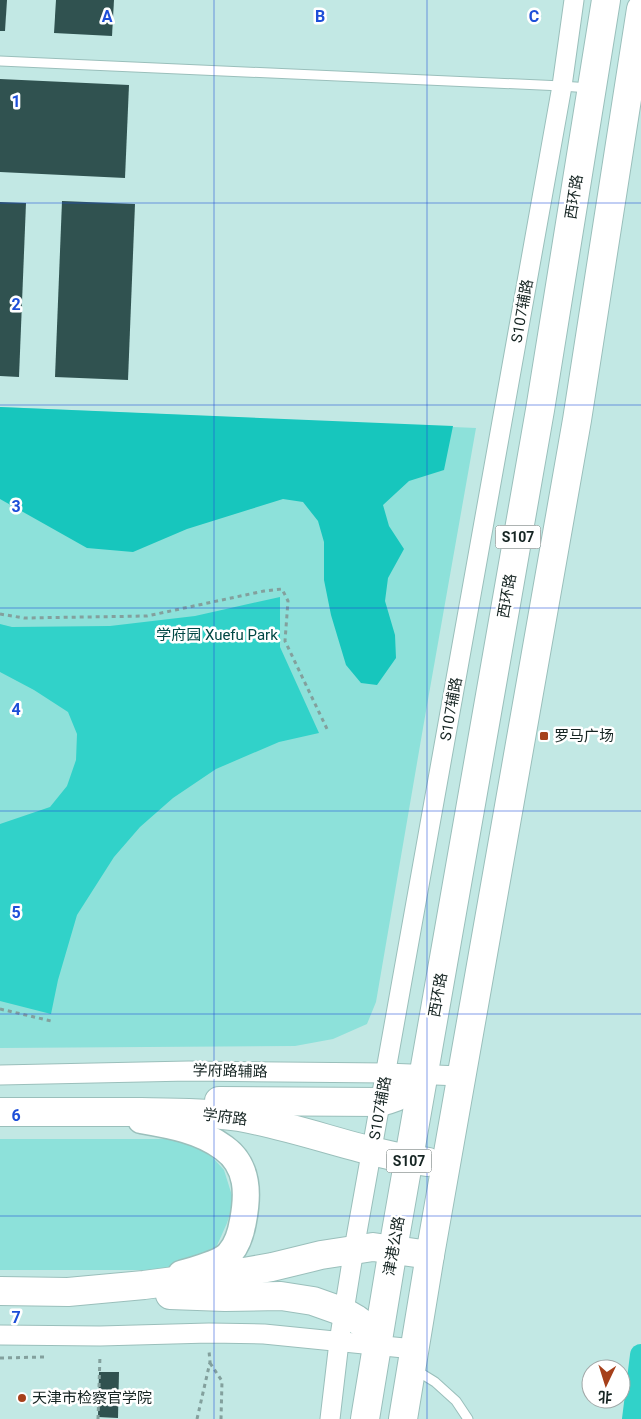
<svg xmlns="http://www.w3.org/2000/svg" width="641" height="1419" viewBox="0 0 641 1419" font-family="Roboto,'Noto Sans SC',sans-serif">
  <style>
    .green { fill: #8de1da }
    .forest { fill: #17c6bd }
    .water { fill: #31d2c9 }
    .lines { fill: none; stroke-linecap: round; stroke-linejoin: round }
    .canal { stroke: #31d2c9; stroke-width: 22 }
    .building { fill: #305250 }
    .lane-casing { stroke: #9abfbb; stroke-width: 11 }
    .street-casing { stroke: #9abfbb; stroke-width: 21 }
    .secondary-casing { stroke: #9abfbb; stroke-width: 29 }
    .primary-casing { stroke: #9abfbb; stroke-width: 30 }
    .highway-casing { stroke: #9abfbb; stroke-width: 30 }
    .path { stroke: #83a09d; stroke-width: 3; stroke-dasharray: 4 4; stroke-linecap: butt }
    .lane { stroke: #fff; stroke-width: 9 }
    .street { stroke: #fff; stroke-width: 19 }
    .secondary { stroke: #fff; stroke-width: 26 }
    .primary { stroke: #fff; stroke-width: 28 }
    .highway { stroke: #fff; stroke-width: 28 }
    .grid { fill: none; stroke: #1d4ed8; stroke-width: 1; stroke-opacity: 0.55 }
    .poi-dot { fill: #a6401a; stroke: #fff; stroke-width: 2 }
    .labels { text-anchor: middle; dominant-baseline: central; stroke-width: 5; stroke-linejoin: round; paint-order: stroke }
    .shield { fill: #fff; stroke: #5b6664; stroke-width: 1 }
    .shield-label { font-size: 14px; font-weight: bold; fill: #152422 }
    .street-label { font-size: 15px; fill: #152422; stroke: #fff }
    .park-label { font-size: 15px; fill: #004744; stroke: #fff }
    .poi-label { font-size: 15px; fill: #152422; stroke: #fff; text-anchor: start }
    .grid-label { font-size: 16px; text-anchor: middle; font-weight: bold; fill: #1d4ed8; stroke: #fff; stroke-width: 5; stroke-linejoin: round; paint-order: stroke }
  </style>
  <rect width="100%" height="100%" fill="#c2e8e4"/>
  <!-- green -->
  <g class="green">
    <path d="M 0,407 L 476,428 L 423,728 L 376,1002 L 367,1024 L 333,1039 L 295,1046 L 0,1048 Z"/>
    <path d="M 0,1139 L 176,1139 L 204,1148 L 224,1170 L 234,1202 L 227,1223 L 215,1250 L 187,1268 L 153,1270 L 0,1270 Z"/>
  </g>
  <!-- forest -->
  <path class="forest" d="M 0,407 L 453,426 L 444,470 L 409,481 L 383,505 L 389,526 L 404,549 L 388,578 L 385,601 L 395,635 L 396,658 L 377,685 L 361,683 L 346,665 L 331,615 L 324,580 L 324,542 L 318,521 L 303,502 L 283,499 L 187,529 L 133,552 L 87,548 L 0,499 Z"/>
  <!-- water -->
  <path class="water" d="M 280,597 L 280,647 L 319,733 L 279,742 L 216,769 L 173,798 L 140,827 L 114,857 L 77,915 L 58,980 L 51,1014 L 0,1001 L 0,824 L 50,807 L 67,786 L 76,760 L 77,734 L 68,712 L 34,690 L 0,672 L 0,624 L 12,627 L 110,626 L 195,616 Z"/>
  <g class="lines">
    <!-- canal -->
    <path class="canal" d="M 633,1419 L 641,1355"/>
  </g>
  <!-- building -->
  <g class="building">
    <path d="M 0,0 L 7,0 L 5,31 L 0,31 Z"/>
    <path d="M 56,0 L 114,0 L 112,36 L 54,33 Z"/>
    <path d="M 0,79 L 129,85 L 125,178 L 0,172 Z"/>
    <path d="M 62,201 L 135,204 L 128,380 L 55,377 Z"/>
    <path d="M 0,202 L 26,203 L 19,377 L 0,376 Z"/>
    <path d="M 99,1372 L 119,1372 L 118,1418 L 98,1417 Z"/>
  </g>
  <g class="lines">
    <!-- lane casing -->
    <g class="lane-casing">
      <g id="lane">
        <path d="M 0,61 L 562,86 L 589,88"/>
        <path d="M 414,1369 L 435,1382 L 456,1401 L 468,1419"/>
      </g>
    </g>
    <!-- street casing -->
    <g class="street-casing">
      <g id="street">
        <path d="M 0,1075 L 189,1071 L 386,1073 L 460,1076"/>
        <path d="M 0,1335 L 100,1336 L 209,1333 L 264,1334 L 414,1349"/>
        <path d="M 330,1419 L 339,1342 L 354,1249 L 562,86 L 574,0"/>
      </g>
    </g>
    <!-- secondary casing -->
    <g class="secondary-casing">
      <path id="secondary" d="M 141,1120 C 170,1125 200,1130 224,1148 C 249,1166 248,1195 243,1221 C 241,1233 238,1244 230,1253 C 222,1263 194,1270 181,1274"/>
    </g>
    <!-- primary casing -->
    <g class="primary-casing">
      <g id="primary">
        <path d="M 365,1419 L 393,1249"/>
        <path d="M 403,1419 L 430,1255"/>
      </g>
    </g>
    <!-- highway casing -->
    <g class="highway-casing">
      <g id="highway">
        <path d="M 219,1101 L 380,1102 C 403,1096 409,1092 424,1074"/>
        <path d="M 0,1112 C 47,1112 94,1112 141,1112 C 174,1113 207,1112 239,1117 C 303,1128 364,1154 428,1162"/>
        <path d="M 393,1249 L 540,410 L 606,0"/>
        <path d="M 0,1291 L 68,1292 L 144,1285 L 244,1272 L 272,1267 L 321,1255 L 373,1247 L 430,1255 L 577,420 L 641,9"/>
        <path d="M 170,1295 L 225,1297 L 281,1296 L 313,1301 L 344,1312 L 356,1319 L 367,1327 L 376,1346"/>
      </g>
    </g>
    <!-- path -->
    <g class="path">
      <path d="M 0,614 L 24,618 L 147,616 L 264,591 L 282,589 L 288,601 L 285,641 L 328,731"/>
      <path d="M 0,1009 L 51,1021"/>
      <path d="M 0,1358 L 44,1357"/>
      <path d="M 210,1363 L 222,1381 L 221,1419"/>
      <path d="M 98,1419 L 100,1355"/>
      <path d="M 197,1419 L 210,1362 L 209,1351"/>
    </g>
    <!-- lane -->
    <use href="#lane" class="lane"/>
    <!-- street -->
    <use href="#street" class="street"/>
    <!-- secondary -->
    <use href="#secondary" class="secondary"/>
    <!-- primary -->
    <use href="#primary" class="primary"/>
    <!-- highway -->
    <use href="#highway" class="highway"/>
  </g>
  <!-- grid -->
  <path class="grid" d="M 214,0 L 214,1419M 427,0 L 427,1419M 0,203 L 641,203M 0,405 L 641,405M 0,608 L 641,608M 0,811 L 641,811M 0,1014 L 641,1014M 0,1216 L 641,1216"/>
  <!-- markers -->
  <g class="poi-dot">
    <rect x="539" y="731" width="10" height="10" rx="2.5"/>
    <circle cx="22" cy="1398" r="5"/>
  </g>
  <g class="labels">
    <!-- shield labels -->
    <g class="shield">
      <rect x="495.5" y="525.5" width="45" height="23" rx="4"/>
      <rect x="386.5" y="1149.5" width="45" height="23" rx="4"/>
    </g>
    <g class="shield-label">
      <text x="518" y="537">S107</text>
      <text x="409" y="1161">S107</text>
    </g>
    <!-- street labels -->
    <g class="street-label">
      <text transform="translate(574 197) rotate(-81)">西环路</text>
      <text transform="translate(522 311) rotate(-80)">S107辅路</text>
      <text transform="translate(507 596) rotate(-80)">西环路</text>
      <text transform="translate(451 709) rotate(-80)">S107辅路</text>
      <text transform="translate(438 995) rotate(-80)">西环路</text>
      <text transform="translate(230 1071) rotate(1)">学府路辅路</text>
      <text transform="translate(380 1108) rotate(-80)">S107辅路</text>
      <text transform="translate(225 1117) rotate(7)">学府路</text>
      <text transform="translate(394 1246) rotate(-80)">津港公路</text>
    </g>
    <!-- park labels -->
    <g class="park-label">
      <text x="217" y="635">学府园 Xuefu Park</text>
    </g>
    <!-- poi labels -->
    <g class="poi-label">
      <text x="554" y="736">罗马广场</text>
      <text x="32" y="1398">天津市检察官学院</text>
    </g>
  </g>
  <g class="grid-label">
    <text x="107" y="22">A</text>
    <text x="320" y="22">B</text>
    <text x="534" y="22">C</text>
    <text x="16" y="107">1</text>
    <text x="16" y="310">2</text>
    <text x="16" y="512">3</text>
    <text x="16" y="715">4</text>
    <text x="16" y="918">5</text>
    <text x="16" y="1121">6</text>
    <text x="16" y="1323">7</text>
  </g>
  <!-- north arrow -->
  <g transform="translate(606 1384) rotate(184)"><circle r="24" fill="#ffffff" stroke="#a1a7a7"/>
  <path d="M0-4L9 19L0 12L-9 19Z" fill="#a6401a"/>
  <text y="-8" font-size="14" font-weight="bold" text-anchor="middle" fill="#152422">北</text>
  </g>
</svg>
